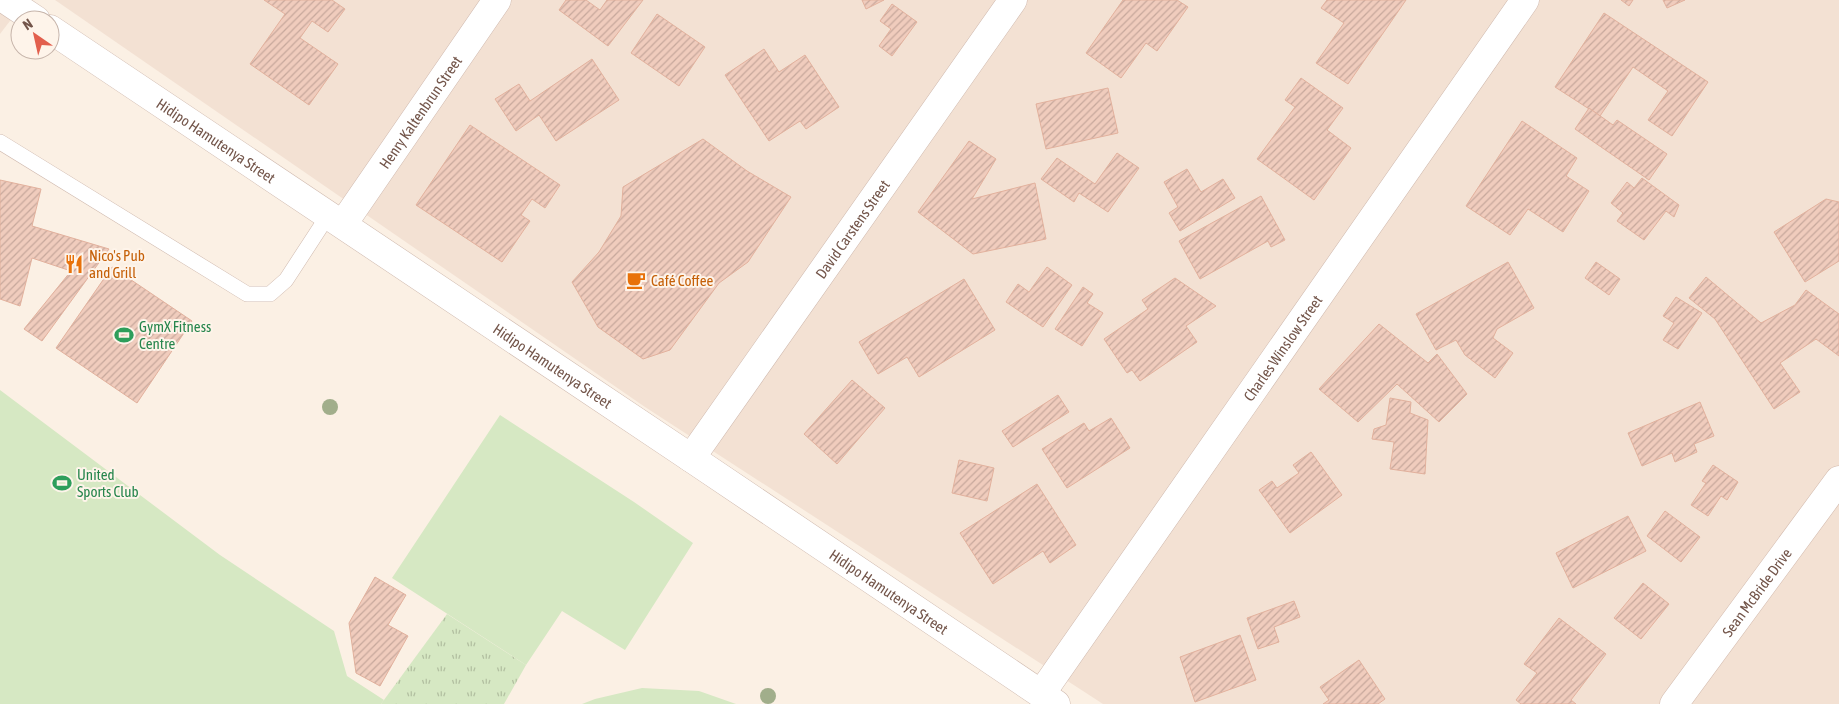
<svg xmlns="http://www.w3.org/2000/svg" width="1839" height="704" viewBox="0 0 1839 704" font-family="'Asap Condensed',sans-serif">
  <style>
    .residential { fill: #f3e1d3 }
    .grass { fill: url(#grass-tufts) }
    .pitch { fill: #d6e8c3 }
    .building { fill: url(#building-hatch); stroke: #e2b19d }
    .lines { fill: none; stroke-linecap: round; stroke-linejoin: round }
    .lane-casing { stroke: #cfb9ae; stroke-width: 16 }
    .street-casing { stroke: #cfb9ae; stroke-width: 29 }
    .secondary-casing { stroke: #d1b8ab; stroke-width: 29 }
    .lane { stroke: #fff; stroke-width: 15 }
    .street { stroke: #fff; stroke-width: 28 }
    .secondary { stroke: #fff; stroke-width: 28 }
    .tree { fill: #a1ae8b }
    .labels { text-anchor: middle; dominant-baseline: central; stroke-width: 4; stroke-linejoin: round; paint-order: stroke }
    .street-label { font-size: 15px; fill: #73554a; stroke: #fef4ea }
    .food-label { font-size: 15px; fill: #c56008; stroke: #fef4ea; text-anchor: start }
    .leisure-label { font-size: 15px; fill: #27864d; stroke: #fef4ea; text-anchor: start }
  </style>
  <defs>
    <pattern id="grass-tufts" width="24" height="20" patternUnits="userSpaceOnUse" patternTransform="scale(1.25)"><rect width="24" height="20" fill="#d6e8c3"/><path d="M3 7l-1-3M5 7V3M7 7l1-3M15 17l-1-3M17 17v-4M19 17l1-3" fill="none" stroke="#b2bfa0"/></pattern>
    <pattern id="building-hatch" width="6" height="6" patternUnits="userSpaceOnUse" patternTransform="scale(1.25)"><rect width="6" height="6" fill="#f0ccbd"/><path d="M-1 1l2-2M0 6l6-6M5 7l2-2" fill="none" stroke="#c7a89c"/></pattern>
  </defs>
  <rect width="100%" height="100%" fill="#fbf0e4"/>
  <!-- residential -->
  <g class="residential">
    <path d="M 0,0 L 26,0 L 0,34 Z"/>
    <path d="M 55,0 L 1839,0 L 1839,704 L 1103,704 L 645,407 Z"/>
  </g>
  <!-- grass -->
  <path class="grass" d="M 447,614 L 526,665 L 504,704 L 381,704 Z"/>
  <!-- pitch -->
  <g class="pitch">
    <path d="M 0,390 L 220,555 L 334,631 L 347,676 L 384,700 L 381,704 L 0,704 Z"/>
    <path d="M 500,415 L 634,502 L 693,543 L 625,650 L 562,611 L 526,665 L 392,578 Z"/>
    <path d="M 642,688 L 699,691 L 736,704 L 582,704 L 595,699 Z"/>
  </g>
  <!-- building -->
  <g class="building">
    <path d="M 264,0 L 332,0 L 345,9 L 328,32 L 312,21 L 300,38 L 338,64 L 309,105 L 250,64 L 285,14 Z"/>
    <path d="M 566,0 L 586,0 L 600,10 L 607,0 L 643,0 L 608,46 L 559,10 Z"/>
    <path d="M 862,0 L 884,0 L 866,9 Z"/>
    <path d="M 1123,0 L 1177,0 L 1188,7 L 1157,51 L 1146,43 L 1121,78 L 1086,53 Z"/>
    <path d="M 1327,0 L 1406,0 L 1348,84 L 1316,63 L 1344,23 L 1321,8 Z"/>
    <path d="M 1621,0 L 1633,0 L 1629,6 Z"/>
    <path d="M 1663,0 L 1685,0 L 1667,8 Z"/>
    <path d="M 892,4 L 917,22 L 892,56 L 879,46 L 891,29 L 880,21 Z"/>
    <path d="M 1604,13 L 1708,82 L 1672,136 L 1648,120 L 1668,91 L 1633,67 L 1600,116 L 1555,87 Z"/>
    <path d="M 657,14 L 705,47 L 679,86 L 631,53 Z"/>
    <path d="M 764,49 L 779,72 L 805,55 L 839,107 L 806,129 L 800,121 L 769,141 L 725,75 Z"/>
    <path d="M 592,59 L 619,100 L 556,141 L 539,115 L 516,131 L 495,99 L 519,84 L 530,101 Z"/>
    <path d="M 1301,78 L 1343,108 L 1327,130 L 1351,148 L 1314,200 L 1257,159 L 1295,107 L 1285,100 Z"/>
    <path d="M 1108,88 L 1118,133 L 1046,149 L 1036,104 Z"/>
    <path d="M 1589,108 L 1613,125 L 1617,120 L 1667,154 L 1649,180 L 1575,129 Z"/>
    <path d="M 1522,121 L 1577,158 L 1566,176 L 1589,191 L 1563,232 L 1528,209 L 1510,235 L 1466,206 Z"/>
    <path d="M 470,125 L 560,185 L 545,208 L 532,199 L 521,215 L 530,221 L 502,262 L 416,205 Z"/>
    <path d="M 703,139 L 747,171 L 791,197 L 748,262 L 719,283 L 670,350 L 643,359 L 598,327 L 572,282 L 599,252 L 621,216 L 623,187 Z"/>
    <path d="M 969,141 L 996,159 L 972,199 L 1035,183 L 1046,239 L 973,254 L 918,212 Z"/>
    <path d="M 1117,153 L 1139,168 L 1108,212 L 1079,193 L 1074,202 L 1041,179 L 1057,158 L 1095,184 Z"/>
    <path d="M 1187,169 L 1201,192 L 1223,179 L 1235,198 L 1180,231 L 1169,213 L 1178,207 L 1164,182 Z"/>
    <path d="M 1642,178 L 1679,205 L 1674,217 L 1666,211 L 1644,240 L 1617,221 L 1623,213 L 1611,203 L 1627,182 L 1634,188 Z"/>
    <path d="M 0,180 L 41,189 L 32,226 L 109,249 L 42,341 L 24,329 L 71,271 L 32,258 L 20,306 L 0,299 Z"/>
    <path d="M 1261,196 L 1285,240 L 1271,247 L 1268,241 L 1200,279 L 1179,241 Z"/>
    <path d="M 1826,199 L 1839,202 L 1839,261 L 1805,282 L 1774,232 Z"/>
    <path d="M 1508,262 L 1534,308 L 1497,329 L 1493,338 L 1513,353 L 1495,378 L 1465,355 L 1456,340 L 1436,350 L 1416,314 Z"/>
    <path d="M 1596,262 L 1620,279 L 1609,295 L 1585,278 Z"/>
    <path d="M 112,267 L 192,321 L 137,403 L 56,348 Z"/>
    <path d="M 1047,267 L 1072,285 L 1043,327 L 1006,302 L 1018,284 L 1029,292 Z"/>
    <path d="M 1706,277 L 1761,323 L 1795,305 L 1806,290 L 1839,314 L 1839,356 L 1816,339 L 1780,363 L 1800,392 L 1774,409 L 1715,319 L 1689,298 Z"/>
    <path d="M 1175,278 L 1216,306 L 1186,326 L 1197,342 L 1140,381 L 1132,370 L 1127,373 L 1104,339 L 1148,309 L 1142,300 Z"/>
    <path d="M 964,279 L 995,330 L 919,377 L 907,357 L 878,374 L 859,342 Z"/>
    <path d="M 1083,287 L 1093,294 L 1087,303 L 1103,313 L 1082,346 L 1055,329 Z"/>
    <path d="M 1676,297 L 1702,313 L 1678,349 L 1663,340 L 1674,323 L 1663,316 Z"/>
    <path d="M 1379,324 L 1428,363 L 1437,354 L 1467,394 L 1439,422 L 1397,384 L 1358,422 L 1319,389 Z"/>
    <path d="M 852,380 L 885,408 L 837,464 L 804,434 Z"/>
    <path d="M 1058,395 L 1069,412 L 1013,447 L 1002,431 Z"/>
    <path d="M 1390,398 L 1411,402 L 1410,413 L 1428,420 L 1425,474 L 1390,469 L 1394,442 L 1372,439 L 1374,429 L 1386,425 Z"/>
    <path d="M 1700,402 L 1714,436 L 1694,444 L 1697,452 L 1675,462 L 1672,453 L 1642,466 L 1628,433 Z"/>
    <path d="M 1111,418 L 1130,448 L 1067,488 L 1042,449 L 1084,423 L 1089,431 Z"/>
    <path d="M 1311,452 L 1342,495 L 1290,533 L 1259,490 L 1272,481 L 1277,488 L 1299,473 L 1293,465 Z"/>
    <path d="M 959,460 L 994,468 L 987,501 L 952,493 Z"/>
    <path d="M 1713,465 L 1738,482 L 1727,500 L 1721,496 L 1708,516 L 1691,505 L 1706,483 L 1702,481 Z"/>
    <path d="M 1037,484 L 1076,545 L 1050,563 L 1043,551 L 993,584 L 960,533 Z"/>
    <path d="M 1665,511 L 1700,537 L 1681,562 L 1647,536 Z"/>
    <path d="M 1628,516 L 1646,551 L 1573,588 L 1556,553 Z"/>
    <path d="M 375,577 L 406,595 L 388,625 L 408,636 L 380,686 L 356,673 L 349,623 Z"/>
    <path d="M 1643,583 L 1669,604 L 1641,639 L 1614,618 Z"/>
    <path d="M 1294,601 L 1300,617 L 1274,627 L 1279,642 L 1258,649 L 1247,618 Z"/>
    <path d="M 1559,618 L 1606,654 L 1571,700 L 1576,704 L 1521,704 L 1516,700 L 1537,673 L 1524,664 Z"/>
    <path d="M 1240,635 L 1256,680 L 1195,702 L 1180,657 Z"/>
    <path d="M 1359,660 L 1385,699 L 1378,704 L 1323,704 L 1329,700 L 1320,687 Z"/>
  </g>
  <g class="lines">
    <!-- lane casing -->
    <g class="lane-casing">
      <path id="lane" d="M 0,142 L 247,294 L 270,294 L 286,280 L 329,214"/>
    </g>
    <!-- street casing -->
    <g class="street-casing">
      <g id="street">
        <path d="M 6,0 L 36,20"/>
        <path id="s1" d="M 50,29 L 691,458 L 1056,704"/>
        <path id="s2" d="M 343,224 L 497,0"/>
        <path id="s3" d="M 691,458 L 1013,0"/>
        <path id="s4" d="M 1041,694 L 1525,0"/>
      </g>
    </g>
    <!-- secondary casing -->
    <g class="secondary-casing">
      <g id="secondary">
        <path id="s5" d="M 1674,704 L 1839,480"/>
      </g>
    </g>
    <!-- lane -->
    <use href="#lane" class="lane"/>
    <!-- street -->
    <use href="#street" class="street"/>
    <!-- secondary -->
    <use href="#secondary" class="secondary"/>
  </g>
  <!-- trees -->
  <g class="tree">
    <circle cx="330" cy="407" r="8"/>
    <circle cx="768" cy="696" r="8"/>
  </g>
  <!-- icons -->
  <defs>
    <g id="restaurant-bare" transform="scale(1.5)"><path d="M-5-6h1v4h1v-4h1v4h1v-4h1v5L-1.5 .5V6h-2V.5L-5-1ZM5-6V6H3V1.5H1.5Q1.5-4 5-6Z" fill="#e8710a" stroke="#fef4ea" stroke-width="2.5" paint-order="stroke"/></g>
    <g id="cafe-bare" transform="scale(1.5)"><path d="M-5.5-4.5H6V0H3Q3 3.5 0 3.5H-2.5Q-5.5 3.5-5.5 0ZM3-3.2v2h1.7v-2ZM-6 4.5H4V6H-6Z" fill="#e8710a" stroke="#fef4ea" stroke-width="2.5" paint-order="stroke"/></g>
    <g id="stadium-bare" transform="scale(1.5)"><path d="M0-5a6.5 5 0 1 0 0 10a6.5 5 0 1 0 0-10ZM-3.5-1.8h7v3.6h-7Z" fill="#2e9e5b" stroke="#fef4ea" stroke-width="2.5" paint-order="stroke"/></g>
  </defs>
  <g fill-rule="evenodd">
    <use href="#restaurant-bare" x="74" y="264"/>
    <use href="#cafe-bare" x="636" y="280"/>
    <use href="#stadium-bare" x="124" y="335"/>
    <use href="#stadium-bare" x="62" y="483"/>
  </g>
  <g class="labels">
    <!-- street labels -->
    <g class="street-label">
      <text stroke="none"><textPath href="#s2" startOffset="136">Henry Kaltenbrun Street</textPath></text>
      <text stroke="none"><textPath href="#s1" startOffset="200">Hidipo Hamutenya Street</textPath></text>
      <text stroke="none"><textPath href="#s3" startOffset="280">David Carstens Street</textPath></text>
      <text stroke="none"><textPath href="#s4" startOffset="422">Charles Winslow Street</textPath></text>
      <text stroke="none"><textPath href="#s1" startOffset="605">Hidipo Hamutenya Street</textPath></text>
      <text stroke="none"><textPath href="#s1" startOffset="1010">Hidipo Hamutenya Street</textPath></text>
      <text stroke="none"><textPath href="#s5" startOffset="139">Sean McBride Drive</textPath></text>
    </g>
    <!-- food labels -->
    <g class="food-label">
      <text x="89" y="255">Nico's Pub<tspan x="89" dy="17">and Grill</tspan></text>
      <text x="651" y="280">Café Coffee</text>
    </g>
    <!-- leisure labels -->
    <g class="leisure-label">
      <text x="139" y="326">GymX Fitness<tspan x="139" dy="17">Centre</tspan></text>
      <text x="77" y="474">United<tspan x="77" dy="17">Sports Club</tspan></text>
    </g>
  </g>
  <!-- north arrow -->
  <g transform="translate(35 35) rotate(326)"><circle r="24" fill="#fef4ea" stroke="#c6b4aa"/>
  <path d="M0-4L9 19L0 12L-9 19Z" fill="#e25f4d"/>
  <text y="-8" font-size="14" font-weight="bold" text-anchor="middle" fill="#73554a">N</text>
  </g>
</svg>
